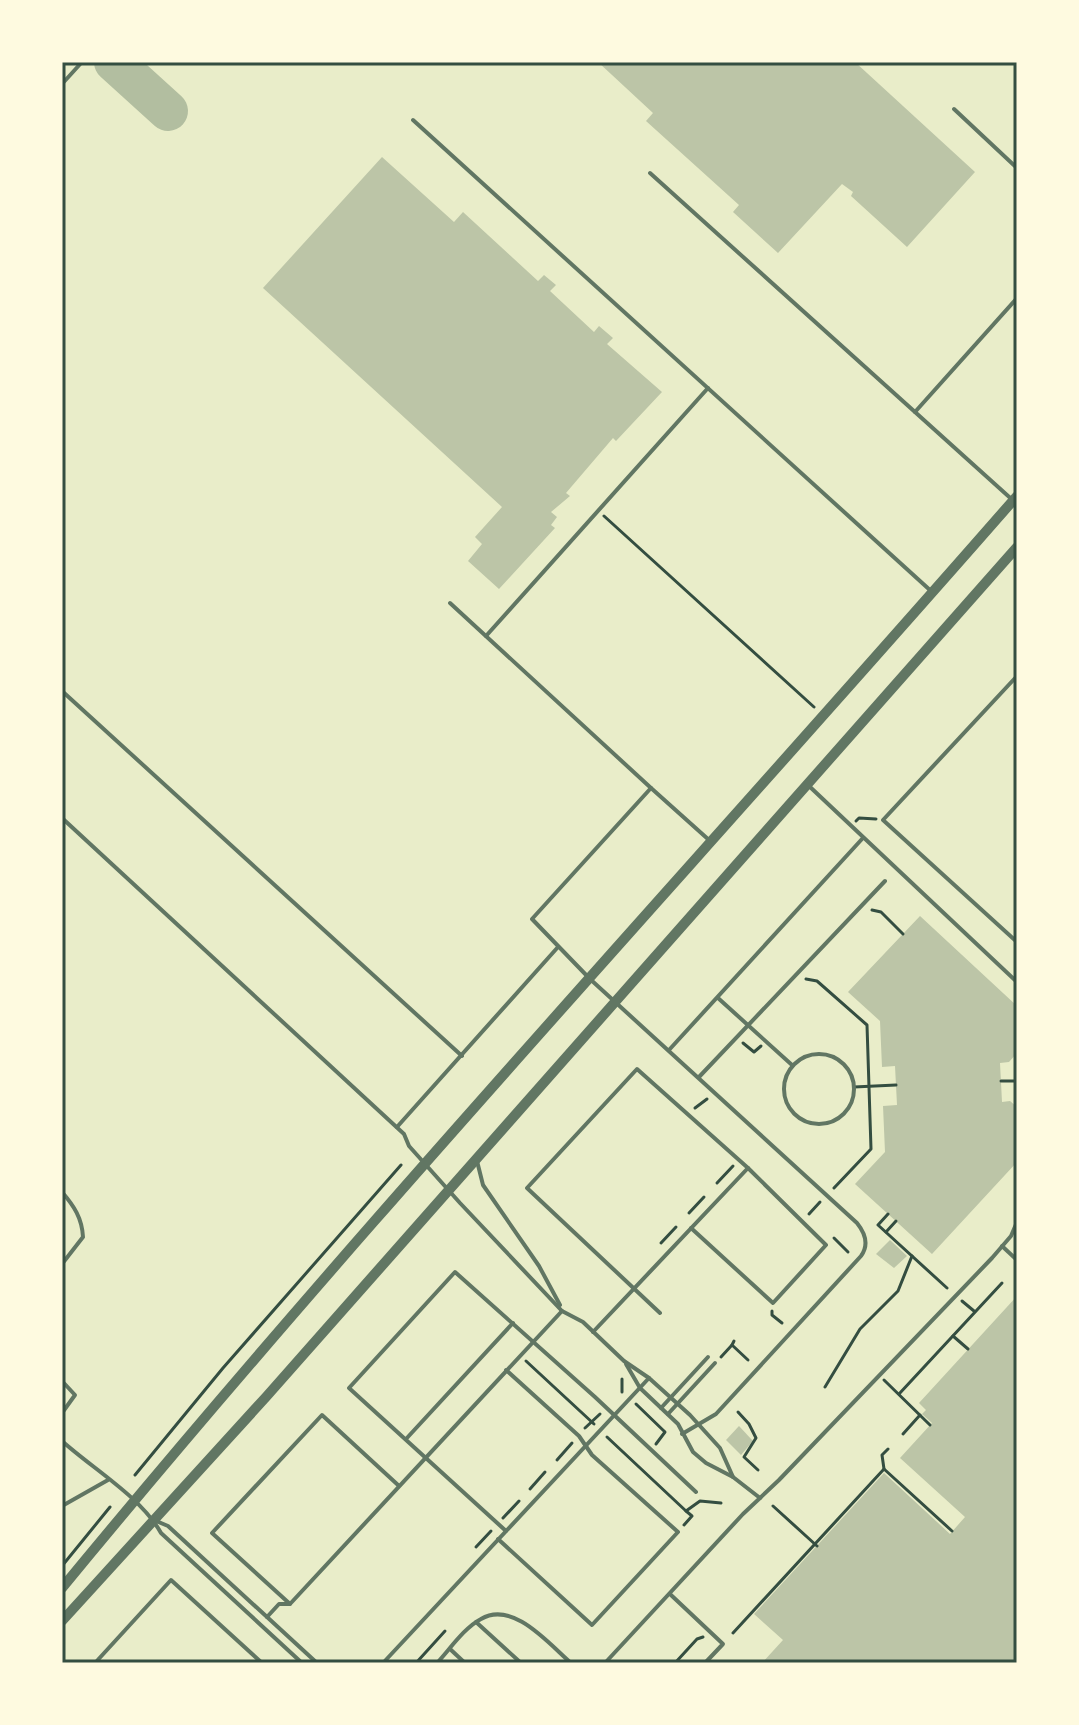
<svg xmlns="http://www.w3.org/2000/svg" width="1079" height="1725" viewBox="0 0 1079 1725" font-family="'Roboto Serif',serif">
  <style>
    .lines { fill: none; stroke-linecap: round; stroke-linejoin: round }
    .taxiway { stroke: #b2bea0; stroke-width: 40 }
    .building { fill: #bcc5a7 }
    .path { stroke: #344e41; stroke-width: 3 }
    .service { stroke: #617663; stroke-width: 4 }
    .tertiary { stroke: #617663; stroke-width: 10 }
    .neatline { fill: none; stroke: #344e41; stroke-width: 3 }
  </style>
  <rect width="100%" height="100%" fill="#e9edc9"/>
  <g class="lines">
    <!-- taxiway -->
    <path class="taxiway" d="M 114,62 L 168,111"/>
  </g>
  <!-- building -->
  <g class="building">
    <path d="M 598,62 L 855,62 L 975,172 L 907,247 L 851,196 L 853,192 L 842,184 L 778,253 L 733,212 L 739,205 L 646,121 L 653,113 Z"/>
    <path d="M 382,157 L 454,222 L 463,212 L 538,281 L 544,275 L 556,285 L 550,291 L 594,332 L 599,326 L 613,338 L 607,344 L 662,392 L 616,441 L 613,438 L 566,493 L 570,496 L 551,512 L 557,517 L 551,525 L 555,528 L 499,589 L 468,561 L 482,544 L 475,537 L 502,507 L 263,288 Z"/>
    <path d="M 920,916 L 1017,1006 L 1017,1053 L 1009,1062 L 1000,1063 L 1002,1102 L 1010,1101 L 1017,1107 L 1017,1162 L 932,1254 L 855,1184 L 885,1152 L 883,1106 L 897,1105 L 895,1066 L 882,1067 L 880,1021 L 848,992 Z"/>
    <path d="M 890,1240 L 907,1256 L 894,1268 L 876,1254 Z"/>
    <path d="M 1017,1296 L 1017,1663 L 762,1663 L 783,1640 L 754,1614 L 884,1473 L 950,1534 L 965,1517 L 900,1458 L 932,1423 L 922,1414 L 926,1410 L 919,1403 Z"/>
    <path d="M 739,1426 L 753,1441 L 741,1455 L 726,1440 Z"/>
  </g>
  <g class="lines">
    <!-- path -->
    <g class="path">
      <path d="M 604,516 L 814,707"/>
      <path d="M 856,821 L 859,818 L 876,819"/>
      <path d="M 872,910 L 881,912 L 903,934"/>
      <path d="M 806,979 L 817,981 L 867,1025 L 871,1149 L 834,1188"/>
      <path d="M 743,1043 L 754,1052 L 761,1046"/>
      <path d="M 1001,1081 L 1017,1081"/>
      <path d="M 854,1087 L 896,1085"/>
      <path d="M 695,1108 L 707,1099"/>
      <path d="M 717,1183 L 733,1166"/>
      <path d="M 689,1213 L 704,1197"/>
      <path d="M 809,1214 L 820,1202"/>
      <path d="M 888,1214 L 878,1225 L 947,1288"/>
      <path d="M 886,1232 L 896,1221"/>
      <path d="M 834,1238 L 848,1252"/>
      <path d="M 661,1243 L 676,1227"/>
      <path d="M 962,1301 L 974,1311"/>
      <path d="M 772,1311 L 772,1315 L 782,1323"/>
      <path d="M 953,1336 L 968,1349"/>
      <path d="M 734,1341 L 732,1345 L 748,1360"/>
      <path d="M 721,1357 L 732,1345"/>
      <path d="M 526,1361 L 594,1424"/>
      <path d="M 622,1379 L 622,1392"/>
      <path d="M 884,1380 L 930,1425"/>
      <path d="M 825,1387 L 860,1329 L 898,1291 L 912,1256"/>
      <path d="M 899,1394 L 1002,1283"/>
      <path d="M 636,1404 L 665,1432 L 656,1444"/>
      <path d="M 738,1412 L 749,1424 L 756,1438 L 744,1457 L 758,1470"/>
      <path d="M 585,1428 L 600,1414"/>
      <path d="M 903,1434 L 920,1415"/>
      <path d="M 607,1437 L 686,1511 L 700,1501 L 721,1503"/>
      <path d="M 888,1449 L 882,1455 L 884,1469 L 952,1531"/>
      <path d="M 557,1460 L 572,1443"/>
      <path d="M 135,1475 L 223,1368 L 401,1165"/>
      <path d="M 530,1489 L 545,1472"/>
      <path d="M 773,1506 L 817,1546"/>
      <path d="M 503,1518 L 519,1501"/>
      <path d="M 684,1525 L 692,1516 L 686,1511"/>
      <path d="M 476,1547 L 491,1531"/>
      <path d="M 62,1566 L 110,1507"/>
      <path d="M 733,1633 L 884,1469"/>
      <path d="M 416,1663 L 445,1631"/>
      <path d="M 675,1663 L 697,1639 L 703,1637"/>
    </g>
    <!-- service -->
    <g class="service">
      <path d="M 62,84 L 82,62"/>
      <path d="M 954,109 L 1017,168"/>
      <path d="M 413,120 L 931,591"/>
      <path d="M 650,173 L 1017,504"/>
      <path d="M 915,412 L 1017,298"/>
      <path d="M 450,603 L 651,788 L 532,919 L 590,979 L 857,1223 C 865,1233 869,1245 861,1256 L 716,1414 L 682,1434"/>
      <path d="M 486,636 L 708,388"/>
      <path d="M 1017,676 L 883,820 L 1017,942"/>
      <path d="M 62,691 L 462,1056"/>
      <path d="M 809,786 L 1017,982"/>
      <path d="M 651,788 L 709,840"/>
      <path d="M 62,818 L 404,1134 L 409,1146 L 460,1203 L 562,1311 L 583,1322 L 624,1361 L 649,1378 L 690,1415 L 720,1448 L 733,1477"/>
      <path d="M 718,998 L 792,1065"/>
      <path d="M 669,1050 L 862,839"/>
      <circle cx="819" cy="1089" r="35"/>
      <path d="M 699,1077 L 885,881"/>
      <path d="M 397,1127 L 558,947"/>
      <path d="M 477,1161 L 483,1185 L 539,1266 L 560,1305"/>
      <path d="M 62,1192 C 74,1206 82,1218 83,1237 L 62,1264"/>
      <path d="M 1002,1246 L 1017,1260"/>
      <path d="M 660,1313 L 527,1188 L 637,1069 L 748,1168 L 826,1245 L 773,1303 L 691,1228"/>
      <path d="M 593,1332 L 748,1168"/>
      <path d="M 626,1364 L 640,1388 L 678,1424 L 693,1452 L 706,1463 L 733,1477 L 760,1498"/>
      <path d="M 62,1381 L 75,1395 L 62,1413"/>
      <path d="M 661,1408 L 708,1357"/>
      <path d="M 668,1414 L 715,1363"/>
      <path d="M 406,1439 L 513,1323"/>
      <path d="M 62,1441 C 93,1469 141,1497 161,1533 L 302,1663"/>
      <path d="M 62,1506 L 108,1480"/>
      <path d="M 154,1520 L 168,1526 L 317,1663"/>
      <path d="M 506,1531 L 349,1388 L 455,1272 L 595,1397 L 696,1492"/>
      <path d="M 498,1539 L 592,1625 L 678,1532 L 592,1455 L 579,1436 L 506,1370"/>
      <path d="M 671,1595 L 723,1644 L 705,1663"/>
      <path d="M 290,1604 L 212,1533 L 322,1415 L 398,1485"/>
      <path d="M 267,1617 L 279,1604 L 290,1604 L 562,1311"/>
      <path d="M 476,1622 L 521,1663"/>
      <path d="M 450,1649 L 465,1663"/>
      <path d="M 95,1663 L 171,1580 L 262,1663"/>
      <path d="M 383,1663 L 649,1378"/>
      <path d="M 437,1663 C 450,1649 464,1628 481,1619 C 513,1600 549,1644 571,1663"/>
      <path d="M 605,1663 L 743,1514 L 779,1480 L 992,1258 L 1011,1236 L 1017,1222"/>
    </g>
    <!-- tertiary -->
    <g class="tertiary">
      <path d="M 62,1588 C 369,1215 699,860 1017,496"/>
      <path d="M 62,1621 L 266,1397 L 1017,547"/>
    </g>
  </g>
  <!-- border -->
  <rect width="1079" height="1725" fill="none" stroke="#fefae0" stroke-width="128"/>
  <rect x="64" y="64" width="951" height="1597" class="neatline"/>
</svg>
